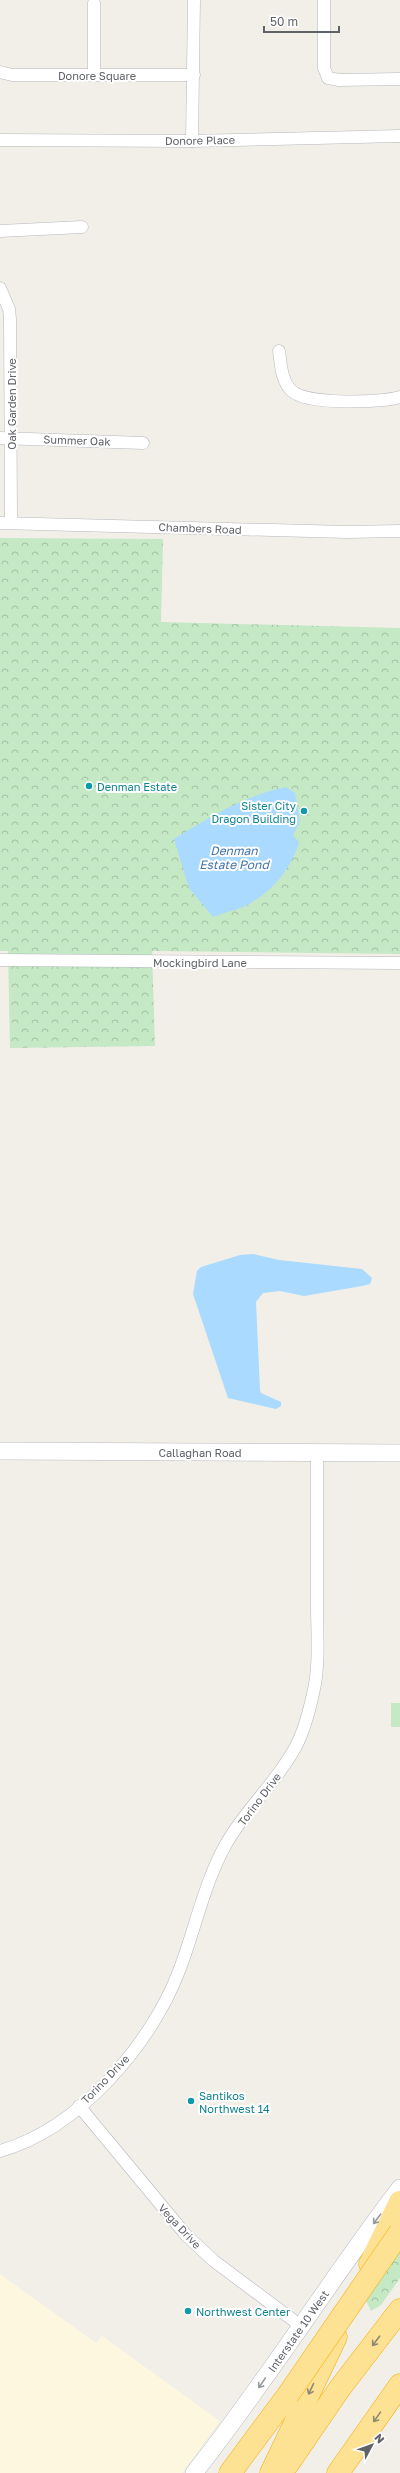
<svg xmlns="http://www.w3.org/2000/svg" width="400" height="2473" viewBox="0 0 400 2473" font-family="'Golos Text',sans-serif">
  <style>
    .commercial { fill: #fef7e0 }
    .grass { fill: #c5e8c5 }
    .forest { fill: url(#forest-crowns) }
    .water { fill: #aadaff }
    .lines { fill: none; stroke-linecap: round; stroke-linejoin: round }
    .street-casing { stroke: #b5b8bc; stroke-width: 13 }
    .secondary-casing { stroke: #b6babf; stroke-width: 18 }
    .highway-casing { stroke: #f9ab00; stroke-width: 23 }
    .street { stroke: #fff; stroke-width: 12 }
    .secondary { stroke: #fff; stroke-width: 17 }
    .highway { stroke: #fde293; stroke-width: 22 }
    .highway-bridge-casing { stroke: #f9ab00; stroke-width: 23; stroke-linecap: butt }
    .highway-bridge { stroke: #fde293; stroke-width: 22 }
    .oneway { stroke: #979a9d }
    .oneway2 { stroke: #8e8975 }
    .culture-dot { fill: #0f9aa8; stroke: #fff; stroke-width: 1.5 }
    .labels { text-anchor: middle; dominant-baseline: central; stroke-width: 4; stroke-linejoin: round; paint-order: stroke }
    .street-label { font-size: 11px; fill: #5f6368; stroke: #fff }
    .culture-label { font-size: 11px; fill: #0d838f; stroke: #fff; text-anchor: start }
    .water-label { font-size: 12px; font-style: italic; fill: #4174aa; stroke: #fff }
  </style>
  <defs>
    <pattern id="forest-crowns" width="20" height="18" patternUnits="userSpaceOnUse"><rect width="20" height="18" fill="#c5e8c5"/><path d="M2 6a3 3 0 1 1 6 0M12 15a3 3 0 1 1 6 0" fill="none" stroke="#a3c0a4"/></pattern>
  </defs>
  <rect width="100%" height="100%" fill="#f1efe8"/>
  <!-- commercial -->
  <path class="commercial" d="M 0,2274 L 96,2343 L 102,2336 L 220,2421 L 182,2473 L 0,2473 Z"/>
  <!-- grass -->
  <rect class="grass" x="391" y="1703" width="9" height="24"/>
  <!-- forest -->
  <g class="forest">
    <path d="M 0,538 L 163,539 L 161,622 L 400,628 L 400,954 L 152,951 L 155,1046 L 10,1048 L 8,951 L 0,951 Z"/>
    <path d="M 400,2244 L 400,2278 L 381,2305 L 371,2311 L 363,2294 Z"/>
  </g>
  <!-- water -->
  <g class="water">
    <path d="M 286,787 L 295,793 L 300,821 L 293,835 L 299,843 C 291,867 276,887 254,901 C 243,909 226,912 213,917 L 189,888 L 174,839 C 212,816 242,797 286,787 Z"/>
    <path d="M 253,1254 L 279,1260 L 362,1269 L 372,1278 L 370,1284 L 362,1286 L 304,1296 L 280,1291 L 263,1293 L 256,1302 L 260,1390 L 261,1393 L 281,1402 L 281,1406 L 276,1409 L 228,1398 L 193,1294 L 197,1271 L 201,1267 L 240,1255 Z"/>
  </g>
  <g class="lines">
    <!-- street casing -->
    <g class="street-casing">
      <g id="street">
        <path d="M 324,0 L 324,68 L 328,78 L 339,80 L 400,79"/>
        <path d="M 0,72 L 12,75 L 194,75"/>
        <path d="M 94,75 L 94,3"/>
        <path d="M 0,140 L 192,141 L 400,136"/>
        <path d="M 192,141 L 194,0"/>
        <path d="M 0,231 L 82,227"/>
        <path d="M 0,288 L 9,309 L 10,319 L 11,522"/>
        <path d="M 279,351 C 281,364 281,381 292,391 C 307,405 380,403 400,397"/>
        <path d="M 0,438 L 143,443"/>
        <path d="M 0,523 L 347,532 L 400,531"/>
        <path d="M 0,960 L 400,963"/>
        <path d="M 79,2106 L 186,2235 L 214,2261 L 301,2326"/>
        <path d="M 0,2151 C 78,2129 151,2045 179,1971 C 195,1930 204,1883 226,1844 C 245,1810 276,1783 295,1748 C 304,1732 309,1712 313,1694 C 320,1665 317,1634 317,1604 C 317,1553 317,1503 317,1452"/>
      </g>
    </g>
    <!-- secondary casing -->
    <g class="secondary-casing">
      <g id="secondary">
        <path d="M 0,1451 L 400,1453"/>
        <path d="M 194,2473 C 267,2381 329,2281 400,2188"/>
      </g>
    </g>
    <!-- highway casing -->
    <g class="highway-casing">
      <g id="highway">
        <path d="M 370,2264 L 400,2202"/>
        <path d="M 288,2464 L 340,2388 L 400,2310"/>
        <path d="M 230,2473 L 288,2395"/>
        <path d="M 271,2473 L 336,2337"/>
        <path d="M 338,2473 L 400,2385"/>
      </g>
    </g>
    <!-- street -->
    <use href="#street" class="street"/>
    <!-- secondary -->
    <use href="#secondary" class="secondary"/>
    <!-- highway -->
    <use href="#highway" class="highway"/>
    <!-- highway-bridge casing -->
    <g class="highway-bridge-casing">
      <path id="highway-bridge" d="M 288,2395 L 400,2232"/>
    </g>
    <!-- highway-bridge -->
    <use href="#highway-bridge" class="highway-bridge"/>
  </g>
  <!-- one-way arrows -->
  <defs><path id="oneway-shaft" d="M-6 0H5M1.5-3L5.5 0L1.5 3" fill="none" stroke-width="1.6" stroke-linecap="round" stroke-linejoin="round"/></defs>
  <g class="oneway">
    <use href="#oneway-shaft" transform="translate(377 2219) rotate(127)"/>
    <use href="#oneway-shaft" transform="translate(262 2383) rotate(124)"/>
  </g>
  <g class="oneway2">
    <use href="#oneway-shaft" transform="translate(376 2341) rotate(127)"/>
    <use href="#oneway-shaft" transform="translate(311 2389) rotate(115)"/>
    <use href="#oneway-shaft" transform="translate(377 2417) rotate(125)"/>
  </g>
  <!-- markers -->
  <g class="culture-dot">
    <circle cx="89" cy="786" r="4"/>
    <circle cx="304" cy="811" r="4"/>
    <circle cx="191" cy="2101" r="4"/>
    <circle cx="188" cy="2311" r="4"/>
  </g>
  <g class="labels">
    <!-- street labels -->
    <g class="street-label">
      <text x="97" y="75">Donore Square</text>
      <text transform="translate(200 140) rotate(-1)">Donore Place</text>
      <text transform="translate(11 404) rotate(-90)">Oak Garden Drive</text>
      <text transform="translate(77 440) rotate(2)">Summer Oak</text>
      <text transform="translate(200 528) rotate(2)">Chambers Road</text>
      <text x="200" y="962">Mockingbird Lane</text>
      <text x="200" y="1452">Callaghan Road</text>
      <text transform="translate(259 1799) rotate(-53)">Torino Drive</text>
      <text transform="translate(105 2079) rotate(-46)">Torino Drive</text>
      <text transform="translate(180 2226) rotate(47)">Vega Drive</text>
      <text transform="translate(298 2331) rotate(-55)">Interstate 10 West</text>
    </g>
    <!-- culture labels -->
    <g class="culture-label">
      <text x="97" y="786">Denman Estate</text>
      <text x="296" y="805" text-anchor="end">Sister City<tspan x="296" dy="13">Dragon Building</tspan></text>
      <text x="199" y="2095">Santikos<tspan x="199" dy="13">Northwest 14</tspan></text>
      <text x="196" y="2311">Northwest Center</text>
    </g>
    <!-- water labels -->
    <g class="water-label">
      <text x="234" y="850">Denman<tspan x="234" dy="14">Estate Pond</tspan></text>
    </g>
  </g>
  <!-- north arrow -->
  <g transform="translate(372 2445) rotate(49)" stroke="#ffffff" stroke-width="3" paint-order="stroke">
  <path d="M0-3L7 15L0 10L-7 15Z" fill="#5f6368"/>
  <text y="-6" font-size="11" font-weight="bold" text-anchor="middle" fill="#5f6368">N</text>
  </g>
  <!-- scale -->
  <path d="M264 26v6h75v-6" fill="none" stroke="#5f6368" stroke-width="2"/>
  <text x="270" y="26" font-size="12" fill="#5f6368" stroke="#ffffff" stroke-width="3" paint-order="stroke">50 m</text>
</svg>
